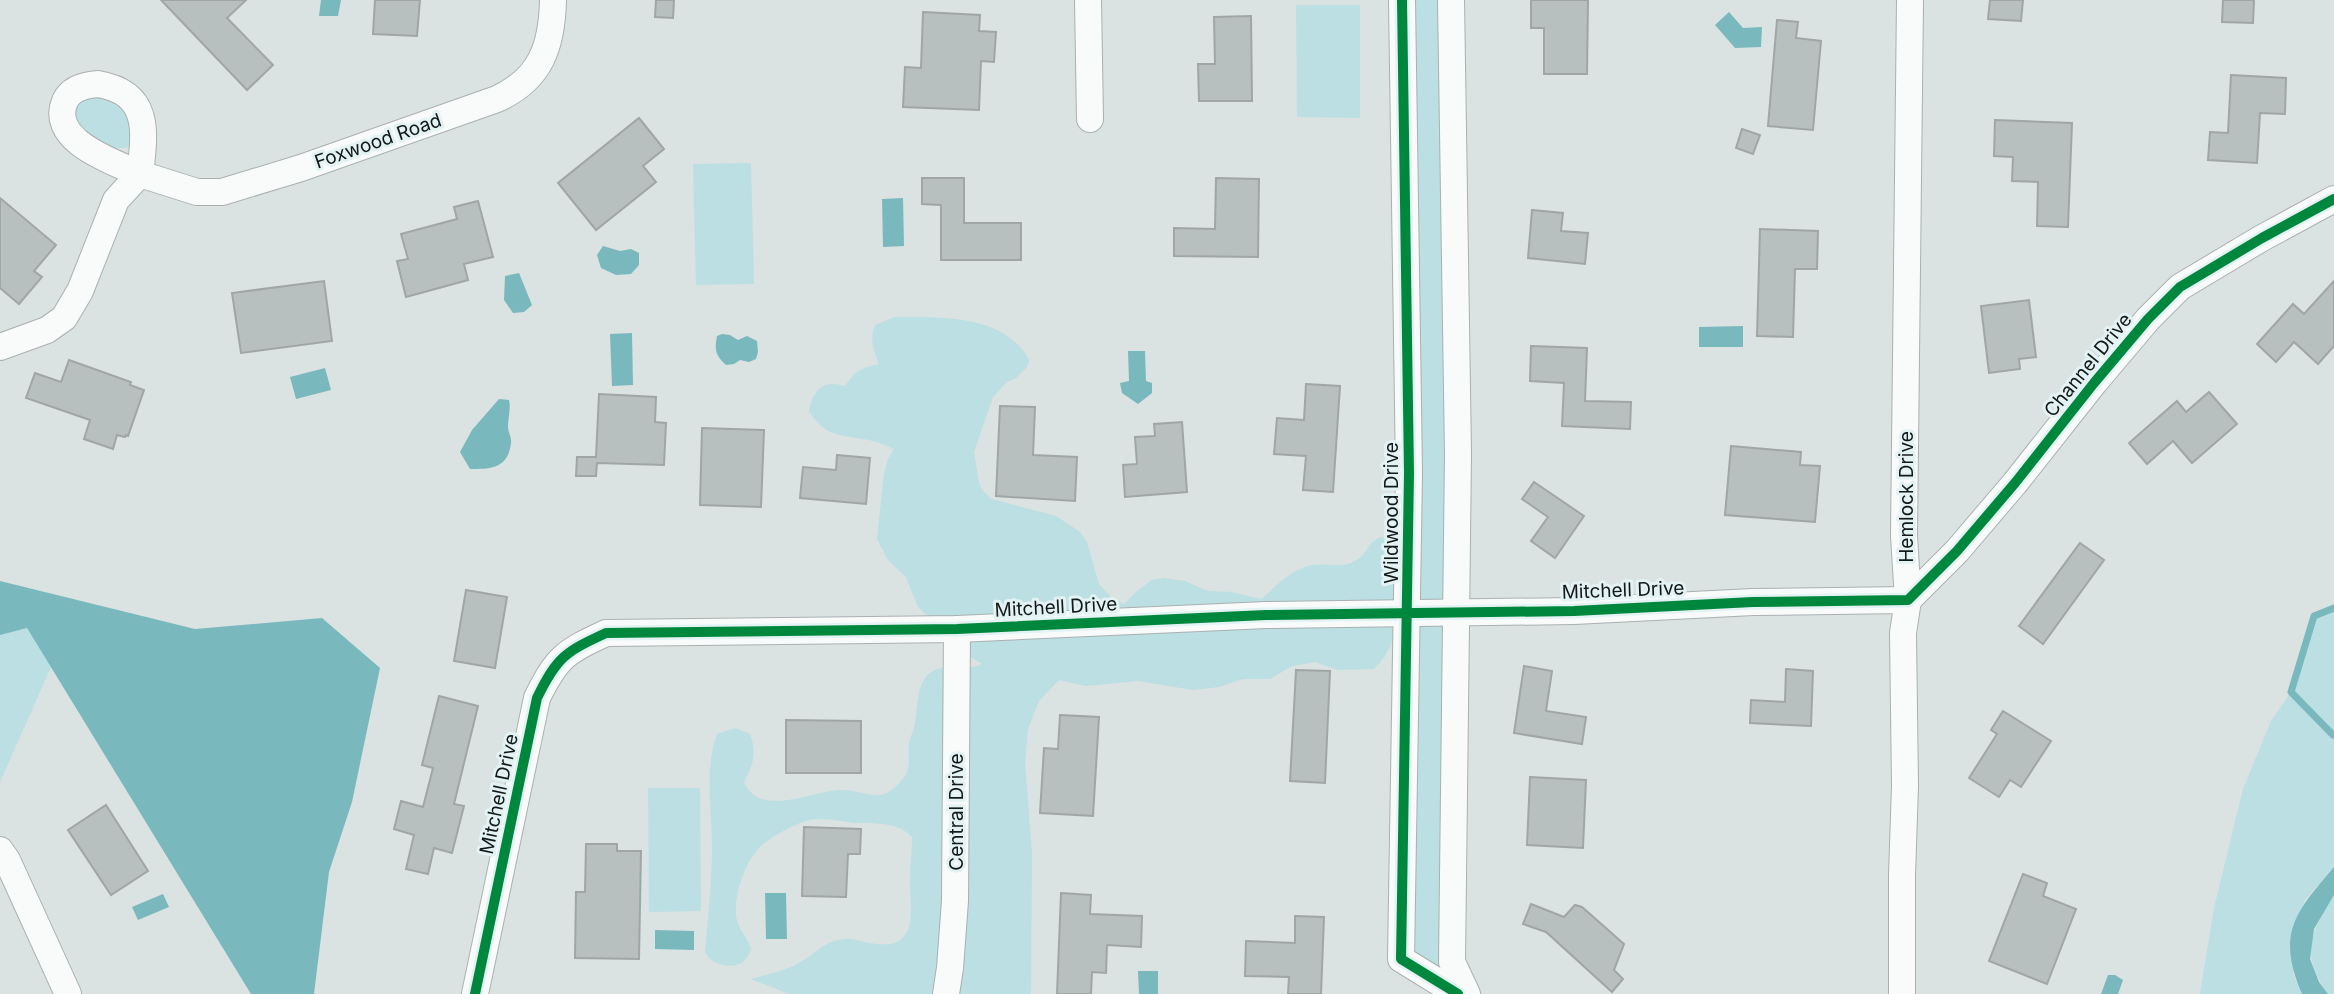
<svg xmlns="http://www.w3.org/2000/svg" width="2334" height="994" viewBox="0 0 2334 994" font-family="Inter,sans-serif">
  <style>
    .green { fill: #bbdfe2 }
    .water { fill: #79b9be }
    .lines { fill: none; stroke-linecap: round; stroke-linejoin: round }
    .stream { stroke: #79b9be; stroke-width: 7 }
    .building { fill: #b8bfbf; stroke: #a0a6a6; stroke-width: 2 }
    .street-casing { stroke: #aab0b0; stroke-width: 28 }
    .street { stroke: #f9fbfb; stroke-width: 26 }
    .cycleway-casing { stroke: #e3f2f3; stroke-width: 15 }
    .cycleway { stroke: #00873e; stroke-width: 10 }
    .labels { text-anchor: middle; dominant-baseline: central; stroke-width: 6; stroke-linejoin: round; paint-order: stroke }
    .street-label { font-size: 19px; fill: #131819; stroke: #e3f2f3 }
  </style>
  <rect width="100%" height="100%" fill="#dae2e2"/>
  <!-- green -->
  <g class="green">
    <path d="M 1402,0 L 1451,0 L 1452,962 L 1467,994 L 1401,959 Z"/>
    <path d="M 1296,5 L 1360,5 L 1360,118 L 1297,117 Z"/>
    <path d="M 83,93 L 125,102 L 136,146 C 118,150 106,148 89,142 L 70,109 Z"/>
    <path d="M 751,163 L 754,284 L 696,285 L 693,164 Z"/>
    <path d="M 895,317 C 940,317 1005,314 1029,360 L 1027,367 L 1016,378 L 1007,382 L 993,397 L 974,452 L 979,483 L 982,490 L 992,499 L 1056,516 L 1080,532 L 1087,542 L 1099,584 L 1112,598 L 1124,604 L 1137,591 L 1152,580 L 1164,578 L 1185,581 L 1208,591 L 1232,592 L 1261,599 C 1277,586 1292,568 1313,565 C 1328,563 1343,569 1357,560 C 1367,554 1368,543 1380,537 L 1400,543 C 1399,582 1407,639 1374,669 L 1338,670 L 1315,662 L 1292,666 L 1270,679 L 1243,679 L 1219,687 L 1193,690 L 1138,681 L 1086,686 L 1059,680 L 1039,701 L 1028,729 L 1025,763 L 1032,853 L 1031,994 L 789,994 L 751,979 C 768,974 787,971 802,961 C 813,955 823,944 834,941 C 856,935 858,943 877,944 C 920,949 910,908 910,881 C 910,866 912,852 912,837 C 896,821 878,824 857,823 C 842,822 823,817 809,820 C 797,823 770,837 761,846 C 745,861 734,894 736,915 C 737,929 748,937 751,949 C 749,953 748,957 745,960 C 734,971 711,965 705,952 C 708,918 712,882 712,848 C 712,809 704,771 717,734 L 735,728 L 750,734 C 757,753 753,765 744,782 C 760,820 815,789 843,790 C 855,790 868,796 880,795 C 890,794 900,783 905,776 C 911,767 908,754 909,744 C 910,737 914,730 915,723 C 918,708 916,689 926,677 C 941,659 965,673 982,664 L 964,653 L 918,607 L 906,577 L 888,560 L 877,539 L 884,473 L 888,459 L 894,449 C 888,447 880,442 873,441 C 844,434 827,440 809,411 C 813,390 823,379 845,386 C 857,370 860,368 879,364 C 874,351 869,339 875,325 Z"/>
    <path d="M 2334,608 L 2334,867 L 2304,901 L 2293,974 L 2302,994 L 2200,994 L 2214,908 L 2243,789 L 2271,721 L 2291,692 L 2314,616 Z"/>
    <path d="M 27,628 L 51,667 L 0,782 L 0,635 Z"/>
    <path d="M 648,788 L 700,788 L 701,911 L 649,912 Z"/>
    <path d="M 2334,895 L 2334,994 L 2328,994 C 2299,952 2311,934 2334,895 Z"/>
  </g>
  <!-- water -->
  <g class="water">
    <path d="M 321,0 L 341,0 L 338,16 L 319,16 Z"/>
    <path d="M 1729,12 L 1743,28 L 1762,27 L 1761,47 L 1735,48 L 1715,25 Z"/>
    <path d="M 903,198 L 904,246 L 883,247 L 882,199 Z"/>
    <path d="M 603,246 L 620,251 L 631,249 L 639,253 L 639,265 L 631,274 L 616,275 L 601,268 L 597,255 Z"/>
    <path d="M 519,273 L 532,305 L 524,312 L 513,313 L 504,300 L 505,276 Z"/>
    <path d="M 1743,326 L 1743,347 L 1699,347 L 1699,327 Z"/>
    <path d="M 632,333 L 633,385 L 612,386 L 610,334 Z"/>
    <path d="M 722,334 L 730,335 L 738,340 L 747,336 L 757,341 L 758,352 L 756,359 L 749,362 L 740,360 L 734,364 L 726,365 C 716,356 714,350 717,336 Z"/>
    <path d="M 1128,351 L 1145,351 L 1146,381 L 1152,383 L 1152,393 L 1138,404 L 1122,393 L 1120,383 L 1129,381 Z"/>
    <path d="M 325,368 L 331,390 L 296,399 L 290,377 Z"/>
    <path d="M 499,399 L 509,400 C 511,410 508,417 508,427 C 508,432 512,438 511,443 C 508,469 490,469 470,469 L 460,452 L 472,430 Z"/>
    <path d="M 0,581 L 195,629 L 322,618 L 380,668 L 352,802 L 329,872 L 314,994 L 251,994 L 27,628 L 0,635 Z"/>
    <path d="M 2334,867 L 2334,895 L 2314,929 L 2310,959 L 2319,982 L 2328,994 L 2302,994 C 2276,933 2295,913 2334,867 Z"/>
    <path d="M 765,893 L 786,893 L 787,939 L 766,939 Z"/>
    <path d="M 163,894 L 169,907 L 138,920 L 132,907 Z"/>
    <path d="M 655,930 L 694,931 L 694,950 L 655,949 Z"/>
    <path d="M 1138,971 L 1158,971 L 1158,994 L 1139,994 Z"/>
    <path d="M 2108,975 L 2115,975 L 2123,980 L 2118,994 L 2101,994 Z"/>
  </g>
  <g class="lines">
    <!-- stream -->
    <path class="stream" d="M 2333,735 L 2291,692 L 2314,616 L 2334,608"/>
  </g>
  <!-- building -->
  <g class="building">
    <path d="M 161,0 L 246,0 L 227,18 L 273,65 L 247,90 Z"/>
    <path d="M 375,0 L 420,0 L 417,36 L 373,34 Z"/>
    <path d="M 656,0 L 674,0 L 673,18 L 655,17 Z"/>
    <path d="M 1531,0 L 1588,0 L 1587,74 L 1544,74 L 1544,28 L 1531,28 Z"/>
    <path d="M 1990,0 L 2023,0 L 2021,21 L 1988,19 Z"/>
    <path d="M 2223,0 L 2254,0 L 2253,23 L 2222,22 Z"/>
    <path d="M 923,12 L 980,15 L 979,31 L 996,32 L 994,62 L 981,61 L 979,110 L 903,107 L 905,67 L 921,68 Z"/>
    <path d="M 1251,16 L 1252,101 L 1199,101 L 1198,64 L 1215,64 L 1214,17 Z"/>
    <path d="M 1777,20 L 1798,22 L 1796,38 L 1821,41 L 1813,130 L 1768,126 Z"/>
    <path d="M 2231,75 L 2286,78 L 2285,114 L 2260,113 L 2257,163 L 2208,160 L 2210,132 L 2228,133 Z"/>
    <path d="M 639,118 L 664,149 L 643,166 L 656,182 L 596,230 L 558,183 Z"/>
    <path d="M 1995,120 L 2072,123 L 2068,227 L 2037,226 L 2038,182 L 2012,181 L 2013,157 L 1994,156 Z"/>
    <path d="M 1742,129 L 1760,135 L 1753,154 L 1736,148 Z"/>
    <path d="M 922,178 L 964,178 L 964,223 L 1021,223 L 1021,260 L 941,260 L 941,205 L 922,204 Z"/>
    <path d="M 1216,178 L 1259,179 L 1258,257 L 1174,256 L 1174,228 L 1215,229 Z"/>
    <path d="M 0,198 L 56,245 L 34,271 L 42,277 L 19,304 L 0,288 Z"/>
    <path d="M 478,201 L 493,257 L 464,264 L 468,280 L 406,297 L 397,261 L 408,259 L 401,234 L 457,219 L 454,207 Z"/>
    <path d="M 1532,210 L 1563,213 L 1561,231 L 1588,233 L 1585,264 L 1528,258 Z"/>
    <path d="M 1760,229 L 1818,231 L 1817,269 L 1795,269 L 1793,337 L 1757,336 Z"/>
    <path d="M 324,281 L 332,341 L 241,353 L 232,293 Z"/>
    <path d="M 2334,281 L 2334,346 L 2318,364 L 2294,342 L 2276,362 L 2257,344 L 2293,304 L 2304,314 Z"/>
    <path d="M 2029,300 L 2036,357 L 2019,359 L 2020,369 L 1989,373 L 1981,306 Z"/>
    <path d="M 1531,346 L 1587,348 L 1585,401 L 1631,402 L 1630,429 L 1562,426 L 1564,383 L 1530,381 Z"/>
    <path d="M 69,360 L 131,382 L 130,385 L 144,390 L 128,436 L 126,435 L 125,437 L 117,435 L 113,449 L 84,439 L 90,420 L 26,398 L 35,373 L 61,382 Z"/>
    <path d="M 1306,384 L 1340,386 L 1333,492 L 1303,490 L 1306,456 L 1274,454 L 1277,418 L 1304,420 Z"/>
    <path d="M 2209,392 L 2237,424 L 2192,463 L 2173,441 L 2147,464 L 2129,443 L 2177,401 L 2186,412 Z"/>
    <path d="M 599,394 L 656,397 L 655,422 L 666,423 L 664,465 L 597,463 L 596,476 L 576,476 L 577,457 L 596,457 Z"/>
    <path d="M 1000,406 L 1035,407 L 1033,455 L 1077,457 L 1075,501 L 996,496 Z"/>
    <path d="M 1182,422 L 1187,492 L 1125,497 L 1123,465 L 1137,464 L 1135,437 L 1155,436 L 1154,424 Z"/>
    <path d="M 702,428 L 764,430 L 761,507 L 700,505 Z"/>
    <path d="M 1731,446 L 1801,452 L 1800,465 L 1820,466 L 1815,522 L 1725,515 Z"/>
    <path d="M 837,455 L 870,458 L 866,504 L 800,498 L 803,467 L 836,470 Z"/>
    <path d="M 1534,482 L 1584,516 L 1555,558 L 1531,541 L 1548,517 L 1522,499 Z"/>
    <path d="M 2080,543 L 2104,560 L 2043,644 L 2019,626 Z"/>
    <path d="M 466,590 L 507,597 L 495,668 L 454,661 Z"/>
    <path d="M 1524,666 L 1552,671 L 1546,711 L 1586,717 L 1582,744 L 1514,733 Z"/>
    <path d="M 1786,669 L 1813,671 L 1811,726 L 1750,723 L 1751,700 L 1785,702 Z"/>
    <path d="M 1296,670 L 1330,671 L 1325,783 L 1290,781 Z"/>
    <path d="M 439,696 L 478,706 L 454,804 L 464,806 L 452,853 L 434,848 L 428,874 L 406,869 L 414,835 L 394,829 L 401,801 L 423,807 L 433,768 L 422,765 Z"/>
    <path d="M 2003,711 L 2051,741 L 2021,787 L 2010,780 L 1999,797 L 1969,778 L 1997,734 L 1991,730 Z"/>
    <path d="M 1060,715 L 1099,717 L 1093,816 L 1040,813 L 1044,748 L 1058,749 Z"/>
    <path d="M 786,720 L 861,721 L 861,773 L 786,773 Z"/>
    <path d="M 1530,777 L 1586,780 L 1583,848 L 1527,845 Z"/>
    <path d="M 106,805 L 148,871 L 111,895 L 68,830 Z"/>
    <path d="M 804,827 L 861,829 L 860,854 L 848,854 L 846,897 L 802,896 Z"/>
    <path d="M 586,844 L 617,844 L 617,851 L 641,851 L 639,959 L 575,958 L 576,892 L 585,892 Z"/>
    <path d="M 2023,874 L 2047,883 L 2043,896 L 2076,909 L 2047,984 L 1989,961 Z"/>
    <path d="M 1061,893 L 1091,895 L 1090,914 L 1142,916 L 1141,947 L 1107,945 L 1106,973 L 1092,972 L 1091,994 L 1057,994 Z"/>
    <path d="M 1531,904 L 1564,917 L 1575,905 L 1582,907 L 1624,944 L 1614,970 L 1623,979 L 1612,992 L 1546,932 L 1523,924 Z"/>
    <path d="M 1295,916 L 1324,917 L 1321,994 L 1288,994 L 1289,977 L 1245,976 L 1246,941 L 1295,943 Z"/>
  </g>
  <g class="lines">
    <!-- street casing -->
    <g class="street-casing">
      <g id="street">
        <path d="M 1088,0 L 1090,119"/>
        <path d="M 1402,0 L 1409,473 L 1401,959 L 1458,994"/>
        <path d="M 1451,0 L 1458,454 L 1452,962 L 1467,994"/>
        <path d="M 98,84 C 151,93 145,132 140,174 C 114,162 48,141 65,101 C 71,88 85,85 98,84 Z"/>
        <path d="M 0,347 L 47,330 L 64,318 L 80,291 L 116,200 L 140,174 L 197,192 L 222,192 L 301,168 L 497,99 C 541,79 552,46 553,0"/>
        <path d="M 0,850 L 7,860 L 68,994"/>
        <path d="M 475,994 L 537,698 C 557,657 565,652 606,633 L 957,629 L 1266,615 L 1574,611 L 1753,602 L 1908,600 L 1957,551 L 2015,483 L 2094,383 L 2148,319 L 2180,287 L 2262,238 L 2334,199"/>
        <path d="M 946,994 L 950,968 L 955,901 L 957,629"/>
        <path d="M 1902,994 L 1902,875 L 1905,786 L 1903,633 L 1908,600 L 1904,536 L 1910,0"/>
      </g>
    </g>
    <!-- street -->
    <use href="#street" class="street"/>
    <!-- cycleway casing -->
    <g class="cycleway-casing">
      <g id="cycleway">
        <path d="M 1402,0 L 1409,473 L 1401,959 L 1458,994"/>
        <path d="M 475,994 L 537,698 C 557,657 565,652 606,633 L 957,629 L 1266,615 L 1574,611 L 1753,602 L 1908,600 L 1957,551 L 2015,483 L 2094,383 L 2148,319 L 2180,287 L 2262,238 L 2334,199"/>
      </g>
    </g>
    <!-- cycleway -->
    <use href="#cycleway" class="cycleway"/>
  </g>
  <g class="labels">
    <!-- street labels -->
    <g class="street-label">
      <text transform="translate(378 141) rotate(-19)">Foxwood Road</text>
      <text transform="translate(2088 365) rotate(-51)">Channel Drive</text>
      <text transform="translate(1906 497) rotate(-90)">Hemlock Drive</text>
      <text transform="translate(1391 513) rotate(-90)">Wildwood Drive</text>
      <text transform="translate(1623 590) rotate(-2)">Mitchell Drive</text>
      <text transform="translate(1056 607) rotate(-3)">Mitchell Drive</text>
      <text transform="translate(499 794) rotate(-78)">Mitchell Drive</text>
      <text transform="translate(956 812) rotate(-90)">Central Drive</text>
    </g>
  </g>
</svg>
